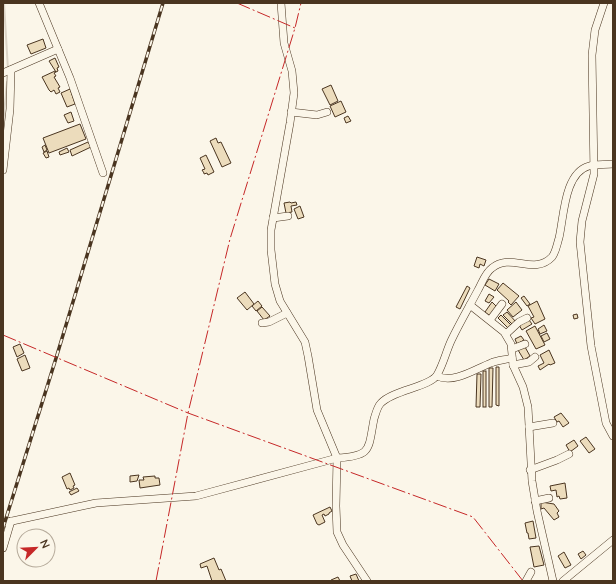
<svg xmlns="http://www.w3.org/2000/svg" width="616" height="584" viewBox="0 0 616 584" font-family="'Nunito Sans',sans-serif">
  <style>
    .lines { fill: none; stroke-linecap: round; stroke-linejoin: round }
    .stream { stroke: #dcd4c6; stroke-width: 2 }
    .building { fill: #ecdcbc; stroke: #4a3520 }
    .minor-casing { stroke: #4a3520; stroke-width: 8 }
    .minor { stroke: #fbf6e9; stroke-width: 7 }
    .rail-casing { stroke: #4a3520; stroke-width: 3.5 }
    .rail { stroke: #fbf6e9; stroke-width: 2; stroke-dasharray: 6; stroke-linecap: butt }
    .power { stroke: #c62828; stroke-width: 1; stroke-dasharray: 14 3 2 3; stroke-linecap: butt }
  </style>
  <rect width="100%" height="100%" fill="#fbf6e9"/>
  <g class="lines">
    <!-- stream -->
    <g class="stream">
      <path d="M 4,3 L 8,70"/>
      <path d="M 3,126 L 7,82"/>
    </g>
  </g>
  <!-- building -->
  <g class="building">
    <path d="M 43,39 L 46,48 L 31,54 L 27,45 Z"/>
    <path d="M 55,58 L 59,67 L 57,68 L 58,71 L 56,72 L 49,61 Z"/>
    <path d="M 55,71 L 56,72 L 54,73 L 56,76 L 54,77 L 60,87 L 58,88 L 60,92 L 56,94 L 54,90 L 51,92 L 49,90 L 42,77 Z"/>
    <path d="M 331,85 L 338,101 L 330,105 L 322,89 Z"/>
    <path d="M 70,89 L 75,104 L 67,107 L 61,93 Z"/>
    <path d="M 341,101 L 346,112 L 335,117 L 330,106 Z"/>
    <path d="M 71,112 L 74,121 L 68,123 L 64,115 Z"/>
    <path d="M 348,116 L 351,121 L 346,123 L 344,118 Z"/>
    <path d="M 80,124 L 86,139 L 49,153 L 43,138 Z"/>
    <path d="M 216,138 L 218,143 L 221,142 L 231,163 L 222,167 L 210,141 Z"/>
    <path d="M 88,142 L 91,147 L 72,156 L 70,150 Z"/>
    <path d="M 45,145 L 47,150 L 44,152 L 42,147 Z"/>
    <path d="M 67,148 L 69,152 L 60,155 L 59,152 Z"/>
    <path d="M 47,151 L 49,157 L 46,158 L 43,153 Z"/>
    <path d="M 206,155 L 214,172 L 208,175 L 207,173 L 204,174 L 204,173 L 202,170 L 205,169 L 200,158 Z"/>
    <path d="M 290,202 L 291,203 L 296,202 L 297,205 L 291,206 L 292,212 L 286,213 L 284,203 Z"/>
    <path d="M 300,206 L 304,217 L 298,219 L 294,209 Z"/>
    <path d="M 477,257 L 486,260 L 484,266 L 480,264 L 479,268 L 474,266 Z"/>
    <path d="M 489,279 L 499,284 L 495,291 L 485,285 Z"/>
    <path d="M 503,283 L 519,296 L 511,305 L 508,302 L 509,301 L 497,290 Z"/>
    <path d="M 467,286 L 470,288 L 460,309 L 456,307 Z"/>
    <path d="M 245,292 L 254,304 L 247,310 L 237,298 Z"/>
    <path d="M 489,294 L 494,297 L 489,303 L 485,301 Z"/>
    <path d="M 524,296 L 530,304 L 527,306 L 521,298 Z"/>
    <path d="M 258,301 L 262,306 L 256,311 L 252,306 Z"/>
    <path d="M 537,301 L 545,319 L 535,324 L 531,318 L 534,317 L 528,306 Z"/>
    <path d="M 492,302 L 497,307 L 490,316 L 485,312 Z"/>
    <path d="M 516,302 L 522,310 L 513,317 L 507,310 Z"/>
    <path d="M 262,307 L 270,316 L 264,320 L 257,311 Z"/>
    <path d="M 507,312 L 516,322 L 513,325 L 503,315 Z"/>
    <path d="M 577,314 L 578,318 L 574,319 L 573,315 Z"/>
    <path d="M 501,315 L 512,326 L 509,329 L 498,318 Z"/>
    <path d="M 529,320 L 532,324 L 522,330 L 519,325 Z"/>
    <path d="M 544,325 L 547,331 L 540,334 L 538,329 Z"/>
    <path d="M 535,326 L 545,345 L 536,349 L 526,331 Z"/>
    <path d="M 547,333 L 550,339 L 544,342 L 541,336 Z"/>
    <path d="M 521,336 L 524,340 L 517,344 L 515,339 Z"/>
    <path d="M 20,344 L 24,353 L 17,357 L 13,347 Z"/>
    <path d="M 525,347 L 530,356 L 524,360 L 518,350 Z"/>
    <path d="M 549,350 L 555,363 L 550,365 L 549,364 L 540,370 L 538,366 L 544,363 L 540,355 Z"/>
    <path d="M 25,355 L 30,368 L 22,371 L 17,359 Z"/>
    <path d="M 496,367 L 499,367 L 499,406 L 496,405 Z"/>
    <path d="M 489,368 L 493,368 L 492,407 L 489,407 Z"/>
    <rect x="483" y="371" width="3" height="36"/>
    <path d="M 477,374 L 481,374 L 480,407 L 476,407 Z"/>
    <path d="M 561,413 L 569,423 L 563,427 L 559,421 L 557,422 L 554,417 Z"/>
    <path d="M 586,437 L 595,449 L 589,453 L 580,441 Z"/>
    <path d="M 574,440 L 578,446 L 570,452 L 566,445 Z"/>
    <path d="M 70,473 L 75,485 L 73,486 L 74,488 L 70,490 L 69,488 L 67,489 L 62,477 Z"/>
    <path d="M 139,475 L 137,481 L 130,482 L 130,476 Z"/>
    <path d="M 155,476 L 155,478 L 159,478 L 160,485 L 140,488 L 139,480 L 144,480 L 143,477 Z"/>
    <path d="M 565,483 L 567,498 L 560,499 L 559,496 L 557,497 L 556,490 L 551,491 L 550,486 Z"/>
    <path d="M 77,488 L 79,491 L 71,495 L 69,492 Z"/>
    <path d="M 541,502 L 554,504 L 559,511 L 557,513 L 559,517 L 554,520 L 544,508 L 541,509 Z"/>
    <path d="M 330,507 L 332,511 L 329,513 L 329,514 L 325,516 L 324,514 L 322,515 L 325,522 L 319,525 L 317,524 L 313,515 Z"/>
    <path d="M 533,521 L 536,538 L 529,539 L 528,533 L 527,533 L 525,523 Z"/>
    <path d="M 539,546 L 544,565 L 534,567 L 530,547 Z"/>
    <path d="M 583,551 L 586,555 L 581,559 L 578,554 Z"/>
    <path d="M 564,552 L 571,565 L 565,568 L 558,556 Z"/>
    <path d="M 214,558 L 219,570 L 221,569 L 226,581 L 212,581 L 207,566 L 201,568 L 200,564 Z"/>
    <path d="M 356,574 L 359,581 L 352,581 L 350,576 Z"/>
    <path d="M 338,577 L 340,581 L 331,581 L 331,580 Z"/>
  </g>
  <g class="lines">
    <!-- minor casing -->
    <g class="minor-casing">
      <g id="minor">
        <path d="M 39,3 L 70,78 L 103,173"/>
        <path d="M 281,3 L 284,43 L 292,71 L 294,93 L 290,123 L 271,230 L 271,250 L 275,284 L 280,301 L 305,342 L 308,356 L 317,410 L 337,458 L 336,506 L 337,532 L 343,545 L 367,581"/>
        <path d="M 604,3 L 595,30 L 592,55 L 594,174 L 582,221 L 580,242 L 591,346 L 606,423 L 613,436"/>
        <path d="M 3,73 L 58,49"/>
        <path d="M 291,112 L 317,115 L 327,112"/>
        <path d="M 3,170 L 10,109 L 11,70"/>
        <path d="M 273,218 L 288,216"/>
        <path d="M 470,305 L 504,332 L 511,344 L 513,365 L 523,387 L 528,407 L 532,481 L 537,511 L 553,581"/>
        <path d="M 490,320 L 502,304"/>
        <path d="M 262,323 L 269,322 L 287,313"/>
        <path d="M 506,334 L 519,322 L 527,318"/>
        <path d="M 512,349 L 525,344"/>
        <path d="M 513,365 L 529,362 L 535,357"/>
        <path d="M 437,376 C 454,384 475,369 491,363 C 497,360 505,360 512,358"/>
        <path d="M 529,427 L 553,423"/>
        <path d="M 530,470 L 557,460 L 569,454"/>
        <path d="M 535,501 L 549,498"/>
        <path d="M 3,523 L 96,503 L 196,496 L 337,458 C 372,456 368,450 374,419 C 376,413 377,407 381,403 C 393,390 430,387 437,375 C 443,365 446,352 451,341 C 459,324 469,307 478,290 C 482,283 485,273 492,268 C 511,252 534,276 552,257 C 556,252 557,244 559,238 C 564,217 564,173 589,166 C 596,164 605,165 613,164"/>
        <path d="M 3,548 L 11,521"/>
        <path d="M 526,581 L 531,572"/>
        <path d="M 563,581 L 613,540"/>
      </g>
    </g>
    <!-- minor -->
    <use href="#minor" class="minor"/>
    <!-- rail casing -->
    <g class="rail-casing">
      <path id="rail" d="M 3,528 L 57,355 L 163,3"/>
    </g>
    <!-- rail -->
    <use href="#rail" class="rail"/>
    <!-- power -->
    <g class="power">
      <path d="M 237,3 L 295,28"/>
      <path d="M 3,335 L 188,413 L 473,517 L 523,581"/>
      <path d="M 156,581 L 188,413 L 230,239 L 295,28 L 301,3"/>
    </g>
  </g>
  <!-- border -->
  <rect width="616" height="584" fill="none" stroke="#4a3520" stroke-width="8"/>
  <!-- north arrow -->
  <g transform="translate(36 548) rotate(66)"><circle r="19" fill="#fbf6e9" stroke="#b4a999"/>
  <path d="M0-3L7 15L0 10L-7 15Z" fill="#c62828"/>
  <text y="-6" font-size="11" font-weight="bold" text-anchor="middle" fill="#4a3520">N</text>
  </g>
</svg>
